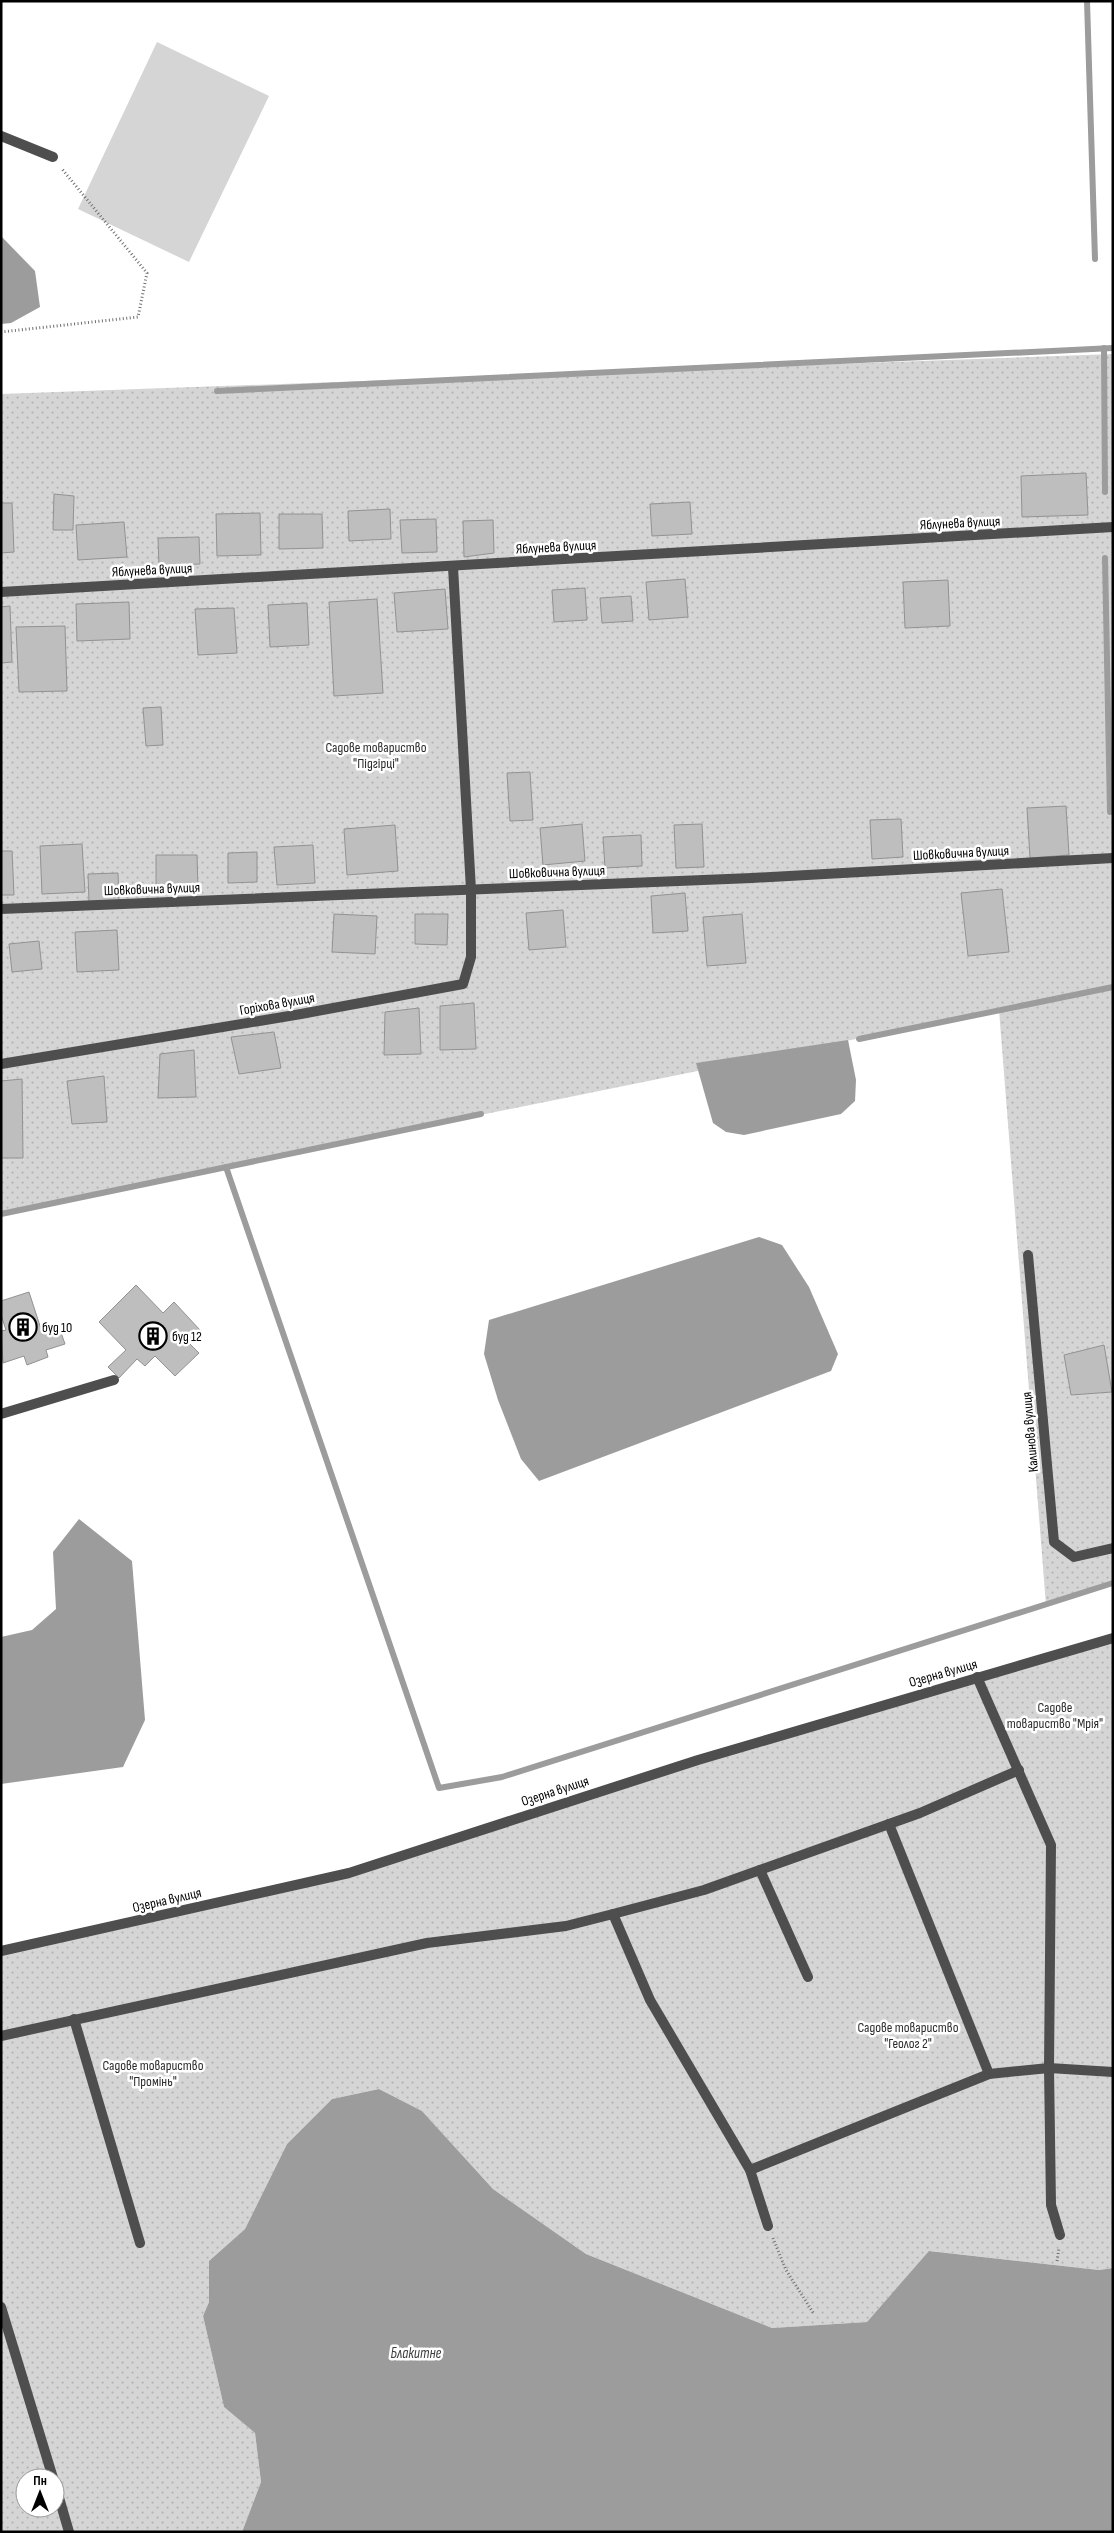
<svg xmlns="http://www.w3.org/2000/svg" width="1114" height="2533" viewBox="0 0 1114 2533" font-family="'Sofia Sans Condensed',sans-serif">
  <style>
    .garden { fill: url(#garden-dots); fill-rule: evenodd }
    .pitch { fill: #d5d5d5 }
    .water { fill: #9c9c9c }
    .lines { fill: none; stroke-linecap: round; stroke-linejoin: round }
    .stream { stroke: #9c9c9c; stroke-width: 6 }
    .building { fill: #bebebe; stroke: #929292 }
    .path { stroke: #707070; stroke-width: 3; stroke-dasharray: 1 2.5; stroke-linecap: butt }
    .lane { stroke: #4e4e4e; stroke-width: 10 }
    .street { stroke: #4e4e4e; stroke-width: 10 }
    .labels { text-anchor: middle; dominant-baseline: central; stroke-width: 5; stroke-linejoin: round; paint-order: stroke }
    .street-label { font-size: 14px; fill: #000; stroke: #fff }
    .park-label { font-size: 14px; fill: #2c2c2c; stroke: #fff }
    .poi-label { font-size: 14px; fill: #000; stroke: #fff; text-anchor: start }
    .water-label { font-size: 15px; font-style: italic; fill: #3d3d3d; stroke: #fff }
  </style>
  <defs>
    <pattern id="garden-dots" width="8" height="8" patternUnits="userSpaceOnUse" patternTransform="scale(1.25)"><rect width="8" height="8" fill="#d5d5d5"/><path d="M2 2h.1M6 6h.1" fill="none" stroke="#b5b5b5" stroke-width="1.8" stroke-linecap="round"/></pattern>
  </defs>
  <rect width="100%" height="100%" fill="#fff"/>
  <!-- garden -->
  <g class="garden">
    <path d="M 1113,354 L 1113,1584 L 1046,1605 L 999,1010 L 1,1212 L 1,394 Z"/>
    <path d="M 1113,1638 L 1113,2268 L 1099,2270 L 930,2251 L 867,2322 L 772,2328 L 586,2254 L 493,2189 L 422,2111 L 379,2089 L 332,2099 L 287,2144 L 245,2229 L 209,2261 L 209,2302 L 203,2316 L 224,2407 L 255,2433 L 261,2482 L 242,2532 L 1,2532 L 1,1951 L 349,1873 L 698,1760 ZM 25,2478 L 55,2478 L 55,2508 L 25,2508 Z"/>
  </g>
  <!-- pitch -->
  <path class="pitch" d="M 157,42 L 269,96 L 189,262 L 78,209 Z"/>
  <!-- water -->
  <g class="water">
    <path d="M 1,236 L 35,271 L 40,307 L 11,323 L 1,324 Z"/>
    <path d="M 848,1040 L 856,1080 L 855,1101 L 841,1114 L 744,1135 L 726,1132 L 713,1123 L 696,1063 Z"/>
    <path d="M 759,1237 L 782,1245 L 809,1287 L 838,1354 L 831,1371 L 539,1481 L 521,1459 L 498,1400 L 484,1354 L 489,1320 Z"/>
    <path d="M 79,1519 L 132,1561 L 145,1720 L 123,1767 L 1,1784 L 1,1637 L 32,1630 L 56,1609 L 53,1552 Z"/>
    <path d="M 379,2089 L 422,2111 L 493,2189 L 586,2254 L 772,2328 L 867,2322 L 929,2251 L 1099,2270 L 1113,2268 L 1113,2532 L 242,2532 L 261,2482 L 255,2433 L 224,2407 L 203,2316 L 209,2302 L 209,2261 L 245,2229 L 287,2144 L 332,2099 Z"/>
  </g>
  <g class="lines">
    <!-- stream -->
    <g class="stream">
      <path d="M 1087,1 L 1095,259"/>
      <path d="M 1104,348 L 1105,492"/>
      <path d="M 217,391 L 1113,348"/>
      <path d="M 1105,558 L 1110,812"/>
      <path d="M 859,1039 L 1113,987"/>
      <path d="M 226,1167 L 439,1788 L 502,1777 L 1113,1583"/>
      <path d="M 1,1214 L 481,1114"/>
    </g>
  </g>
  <!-- building -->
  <g class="building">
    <path d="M 1086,473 L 1088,515 L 1022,517 L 1021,476 Z"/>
    <path d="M 54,494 L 74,496 L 73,530 L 53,530 Z"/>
    <path d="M 690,502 L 692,534 L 652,536 L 650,504 Z"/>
    <path d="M 1,503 L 12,503 L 14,552 L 1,553 Z"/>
    <path d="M 390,509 L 391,539 L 349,541 L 348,511 Z"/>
    <path d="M 260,513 L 261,555 L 217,556 L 216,514 Z"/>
    <path d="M 279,514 L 322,514 L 323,548 L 279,549 Z"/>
    <path d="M 436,519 L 437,552 L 402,553 L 400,520 Z"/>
    <path d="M 493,520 L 494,553 L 464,557 L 463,521 Z"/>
    <path d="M 124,522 L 127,557 L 78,560 L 76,525 Z"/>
    <path d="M 199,537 L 200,564 L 159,566 L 158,538 Z"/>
    <path d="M 685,579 L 688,617 L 649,620 L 646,582 Z"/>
    <path d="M 948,580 L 950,626 L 905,628 L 903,582 Z"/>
    <path d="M 585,588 L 587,620 L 554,622 L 552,590 Z"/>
    <path d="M 445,589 L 448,629 L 397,632 L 394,593 Z"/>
    <path d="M 631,596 L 633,621 L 602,623 L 600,598 Z"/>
    <path d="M 377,599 L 383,693 L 334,696 L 329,602 Z"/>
    <path d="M 129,602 L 130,639 L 77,641 L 76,604 Z"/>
    <path d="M 307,603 L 309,645 L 270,647 L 268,605 Z"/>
    <path d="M 10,606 L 12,662 L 1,663 L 1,607 Z"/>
    <path d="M 234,608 L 237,653 L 198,655 L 195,609 Z"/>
    <path d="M 65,626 L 67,691 L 19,692 L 16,627 Z"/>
    <path d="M 161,707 L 163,745 L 146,746 L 143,708 Z"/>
    <path d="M 530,772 L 533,820 L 510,821 L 507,773 Z"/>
    <path d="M 1066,806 L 1069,855 L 1030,858 L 1027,808 Z"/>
    <path d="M 901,819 L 903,857 L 872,859 L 870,820 Z"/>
    <path d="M 582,824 L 585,861 L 543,865 L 540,828 Z"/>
    <path d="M 702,824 L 704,867 L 676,868 L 674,825 Z"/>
    <path d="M 395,825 L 398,871 L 347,875 L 344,829 Z"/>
    <path d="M 641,835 L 642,866 L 605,868 L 603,837 Z"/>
    <path d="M 82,844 L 85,892 L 42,894 L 40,846 Z"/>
    <path d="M 313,845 L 315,883 L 277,885 L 274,847 Z"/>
    <path d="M 1,851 L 12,851 L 14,895 L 1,895 Z"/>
    <path d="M 257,852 L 257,882 L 228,883 L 228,853 Z"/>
    <path d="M 156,855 L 197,855 L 198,889 L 156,889 Z"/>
    <path d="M 118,873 L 119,901 L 89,902 L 88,874 Z"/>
    <path d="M 1002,889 L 1009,952 L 968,956 L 961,893 Z"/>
    <path d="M 685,893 L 688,931 L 653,933 L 651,896 Z"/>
    <path d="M 563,910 L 566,947 L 529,950 L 526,913 Z"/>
    <path d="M 334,914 L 377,916 L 375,954 L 332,952 Z"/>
    <path d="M 415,914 L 448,914 L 447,945 L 415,944 Z"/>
    <path d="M 742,914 L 746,963 L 707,966 L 703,917 Z"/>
    <path d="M 117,930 L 119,970 L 77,972 L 75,932 Z"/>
    <path d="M 39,941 L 42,969 L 12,972 L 9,944 Z"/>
    <path d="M 474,1003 L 476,1049 L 440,1050 L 440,1006 Z"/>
    <path d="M 419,1008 L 421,1054 L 384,1055 L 385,1012 Z"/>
    <path d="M 274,1032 L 281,1068 L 239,1074 L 231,1037 Z"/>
    <path d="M 194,1050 L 196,1097 L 158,1098 L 160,1054 Z"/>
    <path d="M 104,1076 L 107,1122 L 72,1124 L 67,1081 Z"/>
    <path d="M 22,1079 L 23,1158 L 1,1158 L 1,1081 Z"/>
    <path d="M 136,1285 L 163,1313 L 174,1302 L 200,1330 L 188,1342 L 199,1353 L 175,1376 L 155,1356 L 145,1366 L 137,1359 L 119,1378 L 108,1367 L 126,1350 L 99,1322 Z"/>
    <path d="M 29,1292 L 41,1329 L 58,1324 L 65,1344 L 46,1350 L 48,1357 L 27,1365 L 24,1356 L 3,1363 L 1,1331 L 6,1330 L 1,1315 L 1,1301 Z"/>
    <path d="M 1104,1345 L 1112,1392 L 1071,1395 L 1064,1355 Z"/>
  </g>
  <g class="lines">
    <!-- path -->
    <g class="path">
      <path d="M 1,332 L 138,317 L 147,273 L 62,169"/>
      <path d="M 773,2238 L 786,2270 L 814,2314"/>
      <path d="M 1057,2261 L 1059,2248"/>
    </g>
    <!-- lane -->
    <g class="lane">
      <path d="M 1,136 L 53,157"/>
      <path d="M 1,1414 L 114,1380"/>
      <path d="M 760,1870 L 808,1977"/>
    </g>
    <!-- street -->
    <g class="street">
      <path d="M 1,592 L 1113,527"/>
      <path d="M 1,909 L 752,878 L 1113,858"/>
      <path d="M 1,1064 L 301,1014 L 463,984 L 471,957 L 471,890 L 453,567"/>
      <path d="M 1028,1255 L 1054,1542 L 1074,1557 L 1113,1548"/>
      <path d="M 977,1677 L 1051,1845 L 1049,2068 L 1051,2205 L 1060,2235"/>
      <path d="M 889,1824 L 989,2074"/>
      <path d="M 613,1914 L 650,2000 L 750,2170 L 768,2226"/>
      <path d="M 1,1951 L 349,1873 L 698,1760 L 1113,1638"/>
      <path d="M 74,2019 L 140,2243"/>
      <path d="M 1,2036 L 427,1943 L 566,1926 L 613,1914 L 704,1890 L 760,1870 L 920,1813 L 1019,1770"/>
      <path d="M 750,2170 L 989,2074 L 1049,2068 L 1113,2072"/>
      <path d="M 1,2307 L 53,2478"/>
      <path d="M 55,2484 L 69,2532"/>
    </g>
  </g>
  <!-- icons -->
  <defs>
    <g id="building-ring" transform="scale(1.4375)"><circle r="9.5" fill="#fff" stroke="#000" stroke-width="1.5"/><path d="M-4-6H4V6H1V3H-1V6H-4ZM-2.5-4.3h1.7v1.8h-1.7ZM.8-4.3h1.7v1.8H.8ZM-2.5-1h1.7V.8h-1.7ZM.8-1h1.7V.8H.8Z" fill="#000"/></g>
  </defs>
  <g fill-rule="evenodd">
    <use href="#building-ring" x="23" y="1327"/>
    <use href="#building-ring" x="153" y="1336"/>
  </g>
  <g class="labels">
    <!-- street labels -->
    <g class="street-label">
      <text transform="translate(960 523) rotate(-3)">Яблунева вулиця</text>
      <text transform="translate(556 547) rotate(-3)">Яблунева вулиця</text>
      <text transform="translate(152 570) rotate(-3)">Яблунева вулиця</text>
      <text transform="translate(961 853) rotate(-3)">Шовковична вулиця</text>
      <text transform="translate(557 872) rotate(-2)">Шовковична вулиця</text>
      <text transform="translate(152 889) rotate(-2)">Шовковична вулиця</text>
      <text transform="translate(277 1004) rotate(-10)">Горіхова вулиця</text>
      <text transform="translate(1030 1432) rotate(-95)">Калинова вулиця</text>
      <text transform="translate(943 1673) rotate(-16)">Озерна вулиця</text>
      <text transform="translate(555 1791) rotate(-18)">Озерна вулиця</text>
      <text transform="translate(167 1900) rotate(-13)">Озерна вулиця</text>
    </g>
    <!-- park labels -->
    <g class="park-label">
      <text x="376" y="747">Садове товариство<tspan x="376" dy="16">"Підгірці"</tspan></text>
      <text x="1055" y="1707">Садове<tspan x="1055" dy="16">товариство "Мрія"</tspan></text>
      <text x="908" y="2027">Садове товариство<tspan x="908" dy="16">"Геолог 2"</tspan></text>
      <text x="153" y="2065">Садове товариство<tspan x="153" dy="16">"Промінь"</tspan></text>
    </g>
    <!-- poi labels -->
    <g class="poi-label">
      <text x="42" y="1327">буд 10</text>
      <text x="172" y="1336">буд 12</text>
    </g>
    <!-- water labels -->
    <g class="water-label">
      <text x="416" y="2353">Блакитне</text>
    </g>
  </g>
  <!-- border -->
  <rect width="1114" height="2533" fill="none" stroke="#000000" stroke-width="5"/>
  <!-- north arrow -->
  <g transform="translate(40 2493)"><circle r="24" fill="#ffffff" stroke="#999999"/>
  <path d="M0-4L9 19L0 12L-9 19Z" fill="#000000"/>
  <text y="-8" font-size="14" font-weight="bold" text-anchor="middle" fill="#000000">Пн</text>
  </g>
</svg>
